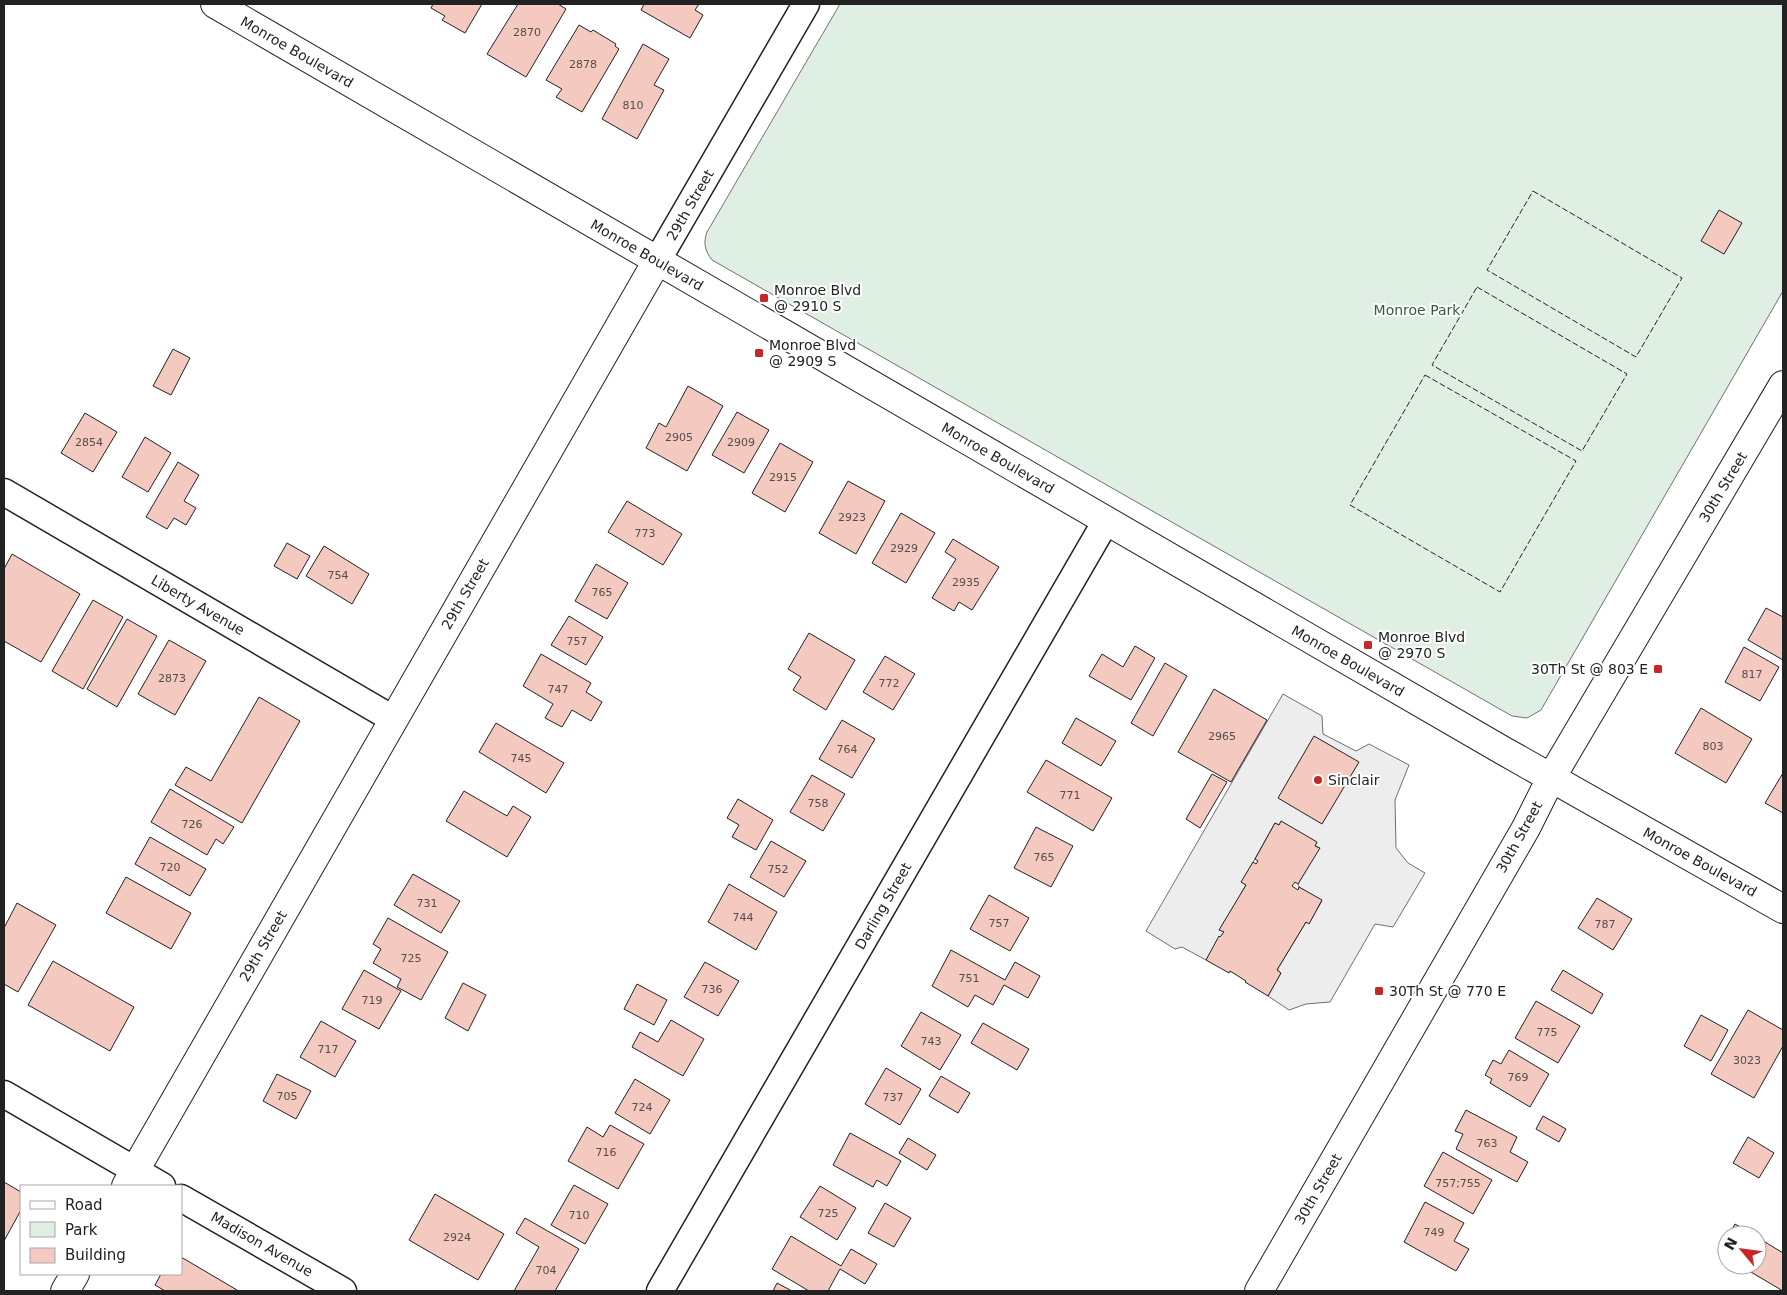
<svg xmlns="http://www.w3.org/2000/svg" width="1787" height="1295" viewBox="0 0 1787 1295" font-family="'DejaVu Sans',sans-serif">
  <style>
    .green { fill: #e0efe3; stroke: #6f6f6f }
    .parking { fill: #ededed; stroke: #6f6f6f }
    .building { fill: #f3c9c0; stroke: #222 }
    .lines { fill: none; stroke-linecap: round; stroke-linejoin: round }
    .street-casing { stroke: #222; stroke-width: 29 }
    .secondary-casing { stroke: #222; stroke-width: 30 }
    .street { stroke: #fff; stroke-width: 26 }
    .secondary { stroke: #fff; stroke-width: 28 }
    .fence { stroke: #222; stroke-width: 1; stroke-dasharray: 6 2.5; stroke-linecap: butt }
    .poi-dot { fill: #c62828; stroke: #fff; stroke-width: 2 }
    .labels { text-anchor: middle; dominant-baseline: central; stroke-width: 4; stroke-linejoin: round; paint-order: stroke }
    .number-label { font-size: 11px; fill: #564c4a }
    .street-label { font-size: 14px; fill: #222; stroke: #fff }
    .poi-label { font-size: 14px; fill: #222; stroke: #fff; text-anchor: start }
    .park-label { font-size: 14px; fill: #2f5e38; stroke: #fff }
  </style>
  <rect width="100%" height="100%" fill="#fff"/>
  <!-- green -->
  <path class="green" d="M 840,4 L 1783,4 L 1783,291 L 1541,710 L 1527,718 L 1512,716 L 712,260 C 705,251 703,243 707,232 Z"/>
  <!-- parking -->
  <path class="parking" d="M 1283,694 L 1322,716 L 1323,734 L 1356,751 L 1369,744 L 1409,765 L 1395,800 L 1396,848 L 1408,863 L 1425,873 L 1393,927 L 1375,924 L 1330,1002 L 1306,1004 L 1289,1010 L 1268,996 L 1281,973 L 1277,970 L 1306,922 L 1309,923 L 1322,901 L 1299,887 L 1298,884 L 1319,848 L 1281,822 L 1279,825 L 1275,823 L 1242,882 L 1246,885 L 1220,930 L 1224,932 L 1206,960 L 1182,947 L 1175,949 L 1146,931 Z"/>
  <!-- building -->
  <g class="building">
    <path d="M 433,4 L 482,4 L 465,33 L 442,20 L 445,16 L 431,8 Z"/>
    <path d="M 518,4 L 558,4 L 566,9 L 526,77 L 487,54 Z"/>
    <path d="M 643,4 L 699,4 L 695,10 L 703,15 L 690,38 L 641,10 L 644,4 Z"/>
    <path d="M 579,25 L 591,32 L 593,30 L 616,44 L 615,46 L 619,49 L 582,112 L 556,97 L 562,89 L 546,80 Z"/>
    <path d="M 643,44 L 669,59 L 654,85 L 664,90 L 637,139 L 602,119 Z"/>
    <path d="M 1719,210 L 1742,223 L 1724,254 L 1701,241 Z"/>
    <path d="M 173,349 L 190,358 L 171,395 L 153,386 Z"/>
    <path d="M 688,386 L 723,406 L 687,471 L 646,448 L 659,423 L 666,427 Z"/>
    <path d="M 737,412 L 769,430 L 744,473 L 712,455 Z"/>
    <path d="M 85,413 L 117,432 L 93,472 L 61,453 Z"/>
    <path d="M 145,437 L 171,453 L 148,492 L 122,477 Z"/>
    <path d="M 780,443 L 813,462 L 785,512 L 752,493 Z"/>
    <path d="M 178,462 L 199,475 L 184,501 L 196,508 L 186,525 L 174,518 L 167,529 L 146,517 Z"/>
    <path d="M 848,481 L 885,501 L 856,554 L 819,533 Z"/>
    <path d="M 627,501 L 682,534 L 663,565 L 608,532 Z"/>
    <path d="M 901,513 L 935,533 L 906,583 L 872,563 Z"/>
    <path d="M 953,539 L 999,567 L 972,610 L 959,602 L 954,611 L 932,598 L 956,559 L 945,552 Z"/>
    <path d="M 287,543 L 310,556 L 297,579 L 274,566 Z"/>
    <path d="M 324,546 L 369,574 L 352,604 L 306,576 Z"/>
    <path d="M 12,554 L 80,594 L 41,662 L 4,641 L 4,569 Z"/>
    <path d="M 596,564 L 628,583 L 607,619 L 575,601 Z"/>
    <path d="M 93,600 L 123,617 L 83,689 L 52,671 Z"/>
    <path d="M 1766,608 L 1783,617 L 1783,660 L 1748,640 Z"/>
    <path d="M 569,616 L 603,637 L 586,665 L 551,645 Z"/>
    <path d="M 127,619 L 157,636 L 117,707 L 87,689 Z"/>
    <path d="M 809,633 L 855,660 L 826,710 L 793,690 L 801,677 L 788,669 Z"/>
    <path d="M 169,640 L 206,661 L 175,715 L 138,694 Z"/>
    <path d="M 1135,646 L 1155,658 L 1131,700 L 1089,676 L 1102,654 L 1123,667 Z"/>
    <path d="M 1744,647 L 1779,667 L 1760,701 L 1725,682 Z"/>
    <path d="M 541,654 L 591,683 L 586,692 L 602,702 L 591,721 L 572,710 L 562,727 L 545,718 L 553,704 L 523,686 Z"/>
    <path d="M 885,656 L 915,674 L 893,710 L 863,692 Z"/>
    <path d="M 1165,663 L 1187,676 L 1153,736 L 1131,723 Z"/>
    <path d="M 1214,689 L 1267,720 L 1231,782 L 1178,752 Z"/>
    <path d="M 259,697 L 300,721 L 242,823 L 175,785 L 186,767 L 211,781 Z"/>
    <path d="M 1701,708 L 1752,739 L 1726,783 L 1675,753 Z"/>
    <path d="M 1076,718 L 1116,741 L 1101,766 L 1062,743 Z"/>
    <path d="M 842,720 L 875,739 L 852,778 L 819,759 Z"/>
    <path d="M 496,723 L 564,763 L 546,793 L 479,752 Z"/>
    <path d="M 1314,736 L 1359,762 L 1322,824 L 1278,798 Z"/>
    <path d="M 1046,760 L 1112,798 L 1093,831 L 1027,792 Z"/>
    <path d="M 1783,773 L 1783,813 L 1765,803 Z"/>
    <path d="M 1212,774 L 1227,782 L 1200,828 L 1186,819 Z"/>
    <path d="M 812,775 L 845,794 L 823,831 L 790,812 Z"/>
    <path d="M 170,789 L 234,827 L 223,844 L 216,839 L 207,855 L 151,822 Z"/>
    <path d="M 464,791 L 507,816 L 513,806 L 531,817 L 507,857 L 446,821 Z"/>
    <path d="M 738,799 L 773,820 L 756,850 L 732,837 L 739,825 L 727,818 Z"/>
    <path d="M 1281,821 L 1317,842 L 1315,846 L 1320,848 L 1298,884 L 1295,882 L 1292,886 L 1298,890 L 1299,887 L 1322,900 L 1309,924 L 1306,922 L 1277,970 L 1281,973 L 1268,996 L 1245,982 L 1246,981 L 1230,971 L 1229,973 L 1206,960 L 1219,936 L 1220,937 L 1224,932 L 1219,930 L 1246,885 L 1241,882 L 1253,862 L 1256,864 L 1258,861 L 1255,859 L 1275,823 L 1279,825 Z"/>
    <path d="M 1036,827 L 1073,846 L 1051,887 L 1014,868 Z"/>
    <path d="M 150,837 L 206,869 L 190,896 L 135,864 Z"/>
    <path d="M 771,841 L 806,861 L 784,897 L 750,877 Z"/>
    <path d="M 413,874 L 460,901 L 441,933 L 394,905 Z"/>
    <path d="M 126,877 L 191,913 L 171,949 L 106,913 Z"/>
    <path d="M 729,884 L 777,912 L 756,950 L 708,922 Z"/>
    <path d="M 989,895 L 1029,918 L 1010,951 L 970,929 Z"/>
    <path d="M 1597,898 L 1632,919 L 1613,950 L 1578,928 Z"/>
    <path d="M 17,903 L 56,925 L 18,992 L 4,984 L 4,928 Z"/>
    <path d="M 388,918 L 448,952 L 421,1000 L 397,987 L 401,979 L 373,963 L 381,949 L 373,944 Z"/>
    <path d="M 951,950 L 1005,980 L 1015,962 L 1040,976 L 1028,998 L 1004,985 L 993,1005 L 975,995 L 968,1007 L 932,986 Z"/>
    <path d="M 53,961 L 134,1007 L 110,1051 L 28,1005 Z"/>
    <path d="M 705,962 L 739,981 L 718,1016 L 684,997 Z"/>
    <path d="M 364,970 L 401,991 L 379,1029 L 342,1009 Z"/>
    <path d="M 1563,970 L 1603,994 L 1592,1014 L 1551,990 Z"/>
    <path d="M 463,983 L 486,995 L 468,1031 L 445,1018 Z"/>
    <path d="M 637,984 L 667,1000 L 654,1025 L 624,1009 Z"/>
    <path d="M 1536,1001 L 1580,1026 L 1558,1063 L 1515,1038 Z"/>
    <path d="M 1748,1010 L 1783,1030 L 1783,1046 L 1754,1098 L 1711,1074 Z"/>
    <path d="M 921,1012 L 961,1035 L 940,1070 L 901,1046 Z"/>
    <path d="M 1701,1015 L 1728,1030 L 1711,1061 L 1684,1046 Z"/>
    <path d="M 671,1020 L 704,1039 L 683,1076 L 632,1047 L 640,1032 L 658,1042 Z"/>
    <path d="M 321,1021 L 356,1041 L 335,1077 L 300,1057 Z"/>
    <path d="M 983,1023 L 1029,1049 L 1017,1070 L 971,1043 Z"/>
    <path d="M 1509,1050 L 1549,1074 L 1530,1107 L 1490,1083 L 1492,1079 L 1485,1075 L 1493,1060 L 1501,1064 Z"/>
    <path d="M 886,1068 L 921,1089 L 900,1125 L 865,1104 Z"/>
    <path d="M 277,1074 L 311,1091 L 296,1119 L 263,1101 Z"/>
    <path d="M 941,1076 L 970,1093 L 958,1113 L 929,1096 Z"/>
    <path d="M 635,1079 L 670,1100 L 650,1134 L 615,1113 Z"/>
    <path d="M 1466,1110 L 1517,1137 L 1510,1152 L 1528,1162 L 1517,1182 L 1456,1149 L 1463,1134 L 1455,1131 Z"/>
    <path d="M 1543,1116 L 1566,1129 L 1559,1142 L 1536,1129 Z"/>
    <path d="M 610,1125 L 644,1144 L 618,1189 L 568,1161 L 587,1127 L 603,1137 Z"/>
    <path d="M 850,1133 L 901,1161 L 887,1186 L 877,1180 L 873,1187 L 833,1165 Z"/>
    <path d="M 1748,1137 L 1774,1153 L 1759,1178 L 1733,1163 Z"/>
    <path d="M 908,1138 L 936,1155 L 927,1170 L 899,1153 Z"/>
    <path d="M 1443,1152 L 1492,1180 L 1473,1214 L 1424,1186 Z"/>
    <path d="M 4,1182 L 21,1192 L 21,1210 L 4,1241 Z"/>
    <path d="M 574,1185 L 608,1204 L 585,1244 L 551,1225 Z"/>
    <path d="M 820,1186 L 856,1208 L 837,1240 L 800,1217 Z"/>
    <path d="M 435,1194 L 504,1234 L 478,1280 L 409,1240 Z"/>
    <path d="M 1425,1202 L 1464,1223 L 1454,1241 L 1469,1249 L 1456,1271 L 1404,1242 Z"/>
    <path d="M 885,1203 L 911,1218 L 894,1247 L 868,1233 Z"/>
    <path d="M 525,1218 L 579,1249 L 555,1291 L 514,1291 L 539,1247 L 516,1233 Z"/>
    <path d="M 1735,1224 L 1753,1235 L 1729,1235 Z"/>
    <path d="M 791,1236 L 841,1266 L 851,1249 L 877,1264 L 865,1284 L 840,1269 L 828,1291 L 809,1291 L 772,1269 Z"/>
    <path d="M 1757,1237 L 1783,1253 L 1783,1291 L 1739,1265 L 1757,1265 Z"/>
    <path d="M 1727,1238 L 1727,1258 L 1718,1253 Z"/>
    <path d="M 181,1257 L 237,1290 L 237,1291 L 165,1291 L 155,1285 L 161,1274 L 181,1274 Z"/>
    <path d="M 777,1283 L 792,1291 L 773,1291 Z"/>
  </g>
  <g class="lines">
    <!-- street casing -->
    <g class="street-casing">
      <g id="street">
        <path d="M 657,261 L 806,4"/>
        <path d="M 4,492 L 393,719"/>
        <path d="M 4,1094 L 162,1186"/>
        <path d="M 181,1198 L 343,1291"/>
        <path d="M 660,1291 L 1106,521"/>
      </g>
    </g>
    <!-- secondary casing -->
    <g class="secondary-casing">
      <g id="secondary">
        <path d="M 215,4 L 1502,750 L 1783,909"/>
        <path d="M 126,1186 L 657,261"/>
        <path d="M 65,1291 L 75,1274"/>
        <path d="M 1259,1291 L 1526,828 L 1551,778 L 1783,385"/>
      </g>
    </g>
    <!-- street -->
    <use href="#street" class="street"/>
    <!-- secondary -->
    <use href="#secondary" class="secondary"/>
    <!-- fence -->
    <g class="fence">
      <path d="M 1533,191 L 1682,278 L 1636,357 L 1487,270 Z"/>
      <path d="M 1477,287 L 1627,374 L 1582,451 L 1432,365 Z"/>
      <path d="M 1425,375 L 1576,461 L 1500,592 L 1350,505 Z"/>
    </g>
  </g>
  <!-- markers -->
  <g class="poi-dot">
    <rect x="759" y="293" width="10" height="10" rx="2.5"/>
    <rect x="754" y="348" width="10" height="10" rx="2.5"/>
    <rect x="1363" y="640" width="10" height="10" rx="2.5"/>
    <rect x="1653" y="664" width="10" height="10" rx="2.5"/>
    <circle cx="1318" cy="780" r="5"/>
    <rect x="1374" y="986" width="10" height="10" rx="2.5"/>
  </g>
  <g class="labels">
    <!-- number labels -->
    <g class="number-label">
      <text x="527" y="32">2870</text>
      <text x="583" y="64">2878</text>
      <text x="633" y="105">810</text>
      <text x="679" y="437">2905</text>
      <text x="89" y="442">2854</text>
      <text x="741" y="442">2909</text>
      <text x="783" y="477">2915</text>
      <text x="852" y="517">2923</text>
      <text x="645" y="533">773</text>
      <text x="904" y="548">2929</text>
      <text x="338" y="575">754</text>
      <text x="966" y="582">2935</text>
      <text x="602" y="592">765</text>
      <text x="577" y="641">757</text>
      <text x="1752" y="674">817</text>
      <text x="172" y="678">2873</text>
      <text x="889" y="683">772</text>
      <text x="558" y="689">747</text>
      <text x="1222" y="736">2965</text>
      <text x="1713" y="746">803</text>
      <text x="847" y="749">764</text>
      <text x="521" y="758">745</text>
      <text x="1070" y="795">771</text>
      <text x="818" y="803">758</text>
      <text x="192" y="824">726</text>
      <text x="1044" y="857">765</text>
      <text x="170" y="867">720</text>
      <text x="778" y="869">752</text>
      <text x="427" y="903">731</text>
      <text x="743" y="917">744</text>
      <text x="999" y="923">757</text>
      <text x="1605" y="924">787</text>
      <text x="411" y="958">725</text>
      <text x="969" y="978">751</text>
      <text x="712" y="989">736</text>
      <text x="372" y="1000">719</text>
      <text x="1547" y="1032">775</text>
      <text x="931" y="1041">743</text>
      <text x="328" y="1049">717</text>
      <text x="1747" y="1060">3023</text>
      <text x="1518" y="1077">769</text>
      <text x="287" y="1096">705</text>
      <text x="893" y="1097">737</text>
      <text x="642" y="1107">724</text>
      <text x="1487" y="1143">763</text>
      <text x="606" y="1152">716</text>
      <text x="1458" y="1183">757;755</text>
      <text x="828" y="1213">725</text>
      <text x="579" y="1215">710</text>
      <text x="1434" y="1232">749</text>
      <text x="457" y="1237">2924</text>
      <text x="546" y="1270">704</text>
    </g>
    <!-- street labels -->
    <g class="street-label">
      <text transform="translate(297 52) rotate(30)">Monroe Boulevard</text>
      <text transform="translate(690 205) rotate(-60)">29th Street</text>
      <text transform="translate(647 255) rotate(30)">Monroe Boulevard</text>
      <text transform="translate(998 458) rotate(30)">Monroe Boulevard</text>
      <text transform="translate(1723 487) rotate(-59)">30th Street</text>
      <text transform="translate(465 594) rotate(-60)">29th Street</text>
      <text transform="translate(198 605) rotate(30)">Liberty Avenue</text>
      <text transform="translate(1348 661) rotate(30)">Monroe Boulevard</text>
      <text transform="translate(1519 837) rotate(-61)">30th Street</text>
      <text transform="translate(1700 862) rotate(29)">Monroe Boulevard</text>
      <text transform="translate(883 906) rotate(-60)">Darling Street</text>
      <text transform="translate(263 946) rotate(-60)">29th Street</text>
      <text transform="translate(1318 1189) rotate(-60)">30th Street</text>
      <text transform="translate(262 1244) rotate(30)">Madison Avenue</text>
    </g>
    <!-- poi labels -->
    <g class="poi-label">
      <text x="774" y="290">Monroe Blvd<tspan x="774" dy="16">@ 2910 S</tspan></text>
      <text x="769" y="345">Monroe Blvd<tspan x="769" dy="16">@ 2909 S</tspan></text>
      <text x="1378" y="637">Monroe Blvd<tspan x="1378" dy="16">@ 2970 S</tspan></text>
      <text x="1648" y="669" text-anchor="end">30Th St @ 803 E</text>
      <text x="1328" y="780">Sinclair</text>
      <text x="1389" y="991">30Th St @ 770 E</text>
    </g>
    <!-- park labels -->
    <g class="park-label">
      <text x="1417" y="310">Monroe Park</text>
    </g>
  </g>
  <!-- border -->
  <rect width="1787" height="1295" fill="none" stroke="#222222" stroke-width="10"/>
  <!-- legend -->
  <rect x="20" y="1185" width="162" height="90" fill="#ffffff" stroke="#a7a7a7"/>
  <rect x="30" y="1201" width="25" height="8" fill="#ffffff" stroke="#a7a7a7"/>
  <text x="65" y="1210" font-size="15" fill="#222222">Road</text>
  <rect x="30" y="1222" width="25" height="15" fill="#e0efe3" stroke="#a7a7a7"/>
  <text x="65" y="1235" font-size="15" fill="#222222">Park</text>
  <rect x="30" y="1248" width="25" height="15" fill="#f3c9c0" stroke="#a7a7a7"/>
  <text x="65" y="1260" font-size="15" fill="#222222">Building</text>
  <!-- north arrow -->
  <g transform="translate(1742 1250) rotate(299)"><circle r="24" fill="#ffffff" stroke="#a7a7a7"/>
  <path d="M0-4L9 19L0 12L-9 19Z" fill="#c62828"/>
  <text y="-8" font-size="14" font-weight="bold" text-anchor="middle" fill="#222222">N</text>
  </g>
</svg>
